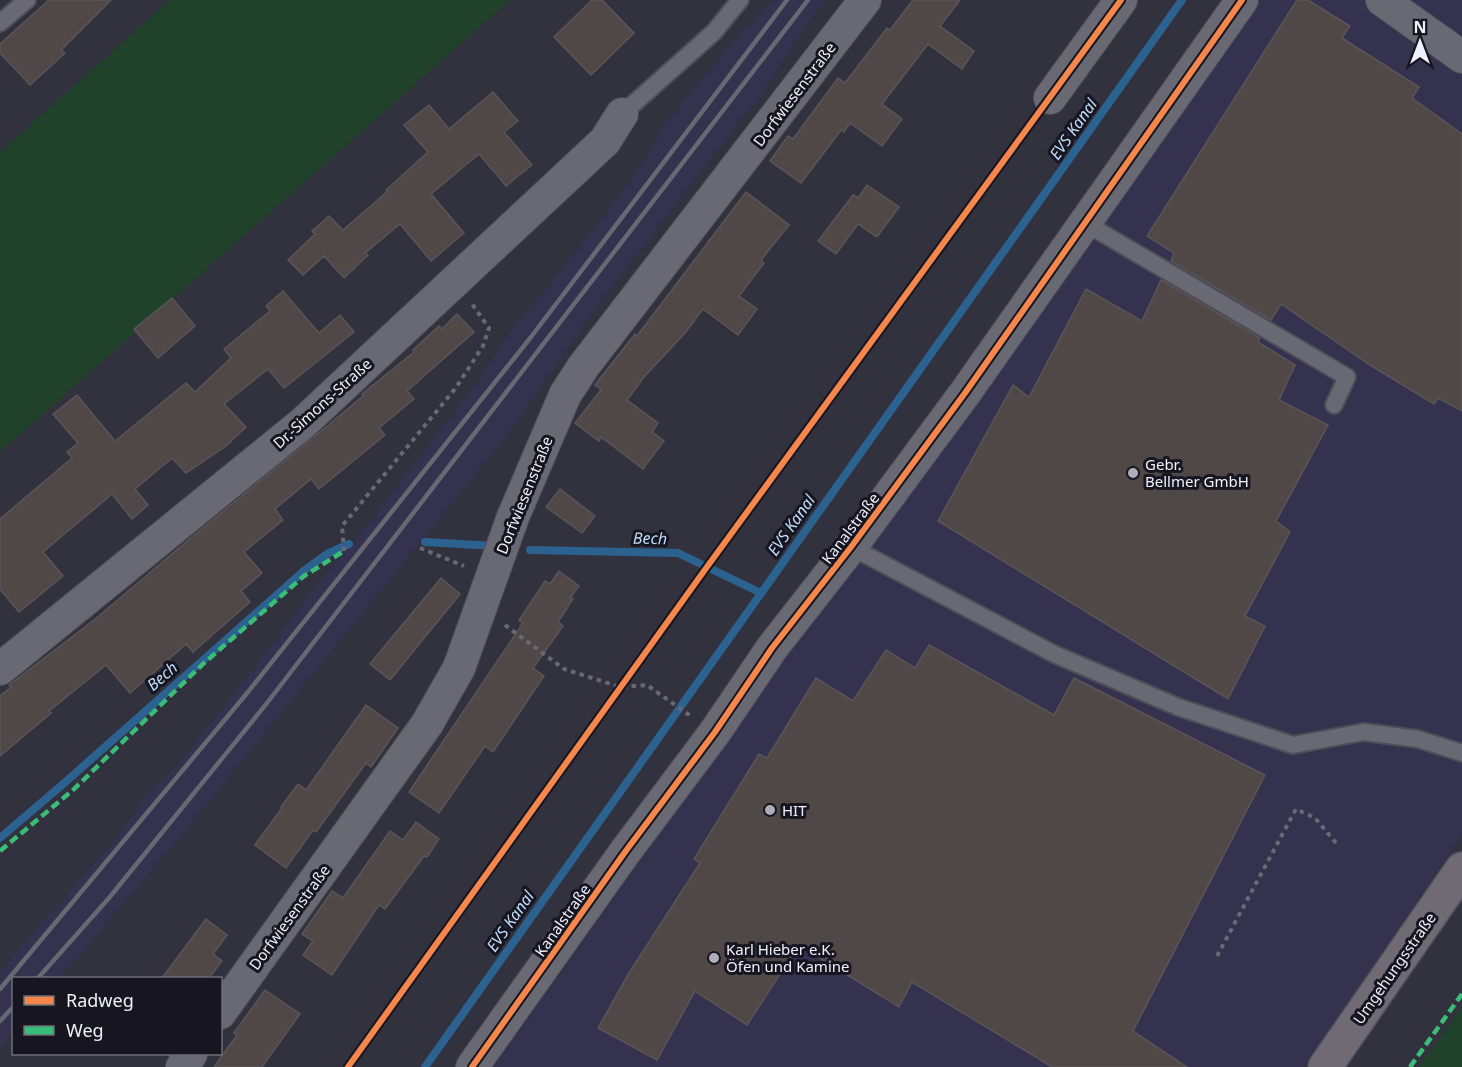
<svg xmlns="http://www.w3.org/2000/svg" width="1462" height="1067" viewBox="0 0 1462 1067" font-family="'Noto Sans',sans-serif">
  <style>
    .built { fill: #34324e }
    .green { fill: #20412a }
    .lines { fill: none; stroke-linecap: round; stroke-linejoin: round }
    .stream { stroke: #2b6290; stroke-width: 8 }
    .building { fill: #4f4846; stroke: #5a5558; stroke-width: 1.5 }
    .lane-casing { stroke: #4e4d58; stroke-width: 20 }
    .street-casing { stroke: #4e4d58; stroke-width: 34 }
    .primary-casing { stroke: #4e4d58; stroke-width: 36 }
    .path { stroke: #696873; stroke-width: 4; stroke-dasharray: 4.5 4.5; stroke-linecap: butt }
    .lane { stroke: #696974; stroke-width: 16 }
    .street { stroke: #696974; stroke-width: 32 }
    .primary { stroke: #706a74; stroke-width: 33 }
    .rail { stroke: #686772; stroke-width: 4.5 }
    .quiet { stroke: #3abd76; stroke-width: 4.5; stroke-dasharray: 9 4.5; stroke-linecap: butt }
    .cycleway-casing { stroke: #161520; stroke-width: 10 }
    .cycleway { stroke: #f5874c; stroke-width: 6 }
    .poi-dot { fill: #aeadba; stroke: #161520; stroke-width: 2 }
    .labels { text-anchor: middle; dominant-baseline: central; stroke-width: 6; stroke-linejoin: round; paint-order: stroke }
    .street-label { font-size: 15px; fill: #f0f0fd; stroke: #161520 }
    .poi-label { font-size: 15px; fill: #f0f0fd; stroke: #161520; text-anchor: start }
    .water-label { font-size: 16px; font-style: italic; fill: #bfdefb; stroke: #161520 }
  </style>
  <rect width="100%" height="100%" fill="#32313e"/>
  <!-- built -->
  <g class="built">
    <path d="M 771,0 L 826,0 L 802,31 L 758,101 L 750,108 L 596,308 L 507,436 L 181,836 L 60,978 L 14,978 L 13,1032 L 0,1048 L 0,971 L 118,836 L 145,796 L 177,766 L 299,610 L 310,593 L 350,547 L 474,386 L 512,328 L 554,280 L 636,173 L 665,124 L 744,28 L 752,25 Z"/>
    <path d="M 1262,0 L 1462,0 L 1462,835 L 1304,1067 L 494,1067 L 1047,289 Z"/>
  </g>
  <!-- green -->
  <g class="green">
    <path d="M 170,0 L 510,0 L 0,452 L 0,152 Z"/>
    <path d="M 1462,1007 L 1462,1067 L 1419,1067 Z"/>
  </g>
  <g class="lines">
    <!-- stream -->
    <g class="stream">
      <path d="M 425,542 L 495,546"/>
      <path d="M 530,550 L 678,553 L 761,593"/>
      <path d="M 0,838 L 62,785 L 305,570 L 327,554 L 349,544"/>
      <path d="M 425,1067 L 1182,0"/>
    </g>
  </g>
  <!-- building -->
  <g class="building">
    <path d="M 49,0 L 111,0 L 61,50 L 65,53 L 30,85 L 0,53 L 0,44 Z"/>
    <path d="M 592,0 L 602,0 L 634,33 L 591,75 L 554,37 Z"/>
    <path d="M 913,0 L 960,0 L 940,26 L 974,51 L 962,69 L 928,44 L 882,104 L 902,119 L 882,146 L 850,123 L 844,132 L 842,129 L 801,183 L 770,161 L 788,136 L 793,139 L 838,78 L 845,83 L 887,28 L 890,30 Z"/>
    <path d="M 1297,0 L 1308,0 L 1350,26 L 1342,38 L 1419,87 L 1412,98 L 1462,134 L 1462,411 L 1438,398 L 1434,404 L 1370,365 L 1281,304 L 1271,320 L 1171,261 L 1174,253 L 1147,236 Z"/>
    <path d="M 493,92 L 518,121 L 504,132 L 532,165 L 506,186 L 479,154 L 431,194 L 464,233 L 431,261 L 400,224 L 365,253 L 368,255 L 344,278 L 324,256 L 303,275 L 288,260 L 315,234 L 312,231 L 329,216 L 343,230 L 388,191 L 386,190 L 428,152 L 404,125 L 429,105 L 449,129 Z"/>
    <path d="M 867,185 L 899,207 L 877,237 L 858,224 L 836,254 L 818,241 L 853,195 L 858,198 Z"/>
    <path d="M 746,192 L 789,225 L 761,260 L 764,263 L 739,296 L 757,309 L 738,335 L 703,309 L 685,333 L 644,377 L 627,400 L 658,423 L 652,432 L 664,441 L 643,469 L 601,437 L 599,441 L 575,423 L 601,390 L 595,385 L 635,334 L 637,336 Z"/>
    <path d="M 1161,280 L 1260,338 L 1258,342 L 1295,365 L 1279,400 L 1328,425 L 1276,521 L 1290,532 L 1245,616 L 1265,626 L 1228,699 L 938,521 L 1013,385 L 1029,397 L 1086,289 L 1142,321 Z"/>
    <path d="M 283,291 L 319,333 L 340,315 L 354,332 L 284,388 L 268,369 L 224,404 L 246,427 L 226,446 L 186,473 L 172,458 L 135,489 L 148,505 L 132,519 L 112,494 L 43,552 L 63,576 L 19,612 L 0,589 L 0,519 L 72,458 L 67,452 L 78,443 L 53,414 L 77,395 L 115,441 L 186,383 L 195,392 L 231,358 L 224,349 L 270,311 L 266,306 Z"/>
    <path d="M 172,298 L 195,326 L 158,358 L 134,329 Z"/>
    <path d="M 457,314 L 474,332 L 407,391 L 414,399 L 379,428 L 385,435 L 319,489 L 311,479 L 275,509 L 283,520 L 244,552 L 262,573 L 241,591 L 250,602 L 193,652 L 186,644 L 130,693 L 106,665 L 49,711 L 51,713 L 0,756 L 0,696 L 11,687 L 9,685 L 94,620 L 193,536 L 314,437 L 363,396 L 362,394 L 414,352 L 413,350 L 439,326 L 442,329 Z"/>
    <path d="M 560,489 L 595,516 L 582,533 L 546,507 Z"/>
    <path d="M 559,571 L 579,586 L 570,598 L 573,599 L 558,622 L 563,626 L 533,668 L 544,676 L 493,752 L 485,746 L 439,813 L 409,792 L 523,623 L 519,620 L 545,581 L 550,584 Z"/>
    <path d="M 441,578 L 460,594 L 390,680 L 370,664 Z"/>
    <path d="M 929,645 L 1054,715 L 1074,678 L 1265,775 L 1133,1031 L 1187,1067 L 1052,1067 L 912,982 L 899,1007 L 799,945 L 747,1025 L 695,991 L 657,1060 L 598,1028 L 629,973 L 700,863 L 694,859 L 759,754 L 767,758 L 816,678 L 853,701 L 886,650 L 915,668 Z"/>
    <path d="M 366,705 L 398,728 L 371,767 L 366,763 L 316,832 L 313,830 L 286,868 L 255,845 L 282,808 L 281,807 L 298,784 L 306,790 Z"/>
    <path d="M 416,822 L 439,839 L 427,857 L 424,856 L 385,909 L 379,905 L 332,975 L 303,955 L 313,941 L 302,934 L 332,891 L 343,898 L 390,831 L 403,840 Z"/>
    <path d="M 206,919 L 227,935 L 213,954 L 222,961 L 209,978 L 162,978 Z"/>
    <path d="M 265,990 L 300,1014 L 262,1067 L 214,1067 L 237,1035 L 234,1033 Z"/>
  </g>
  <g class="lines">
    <!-- lane casing -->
    <g class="lane-casing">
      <g id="lane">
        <path d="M 0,23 L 27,0"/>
        <path d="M 622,114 L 714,32 L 740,0"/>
        <path d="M 1085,223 L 1347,377 L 1334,405"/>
        <path d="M 851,547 L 1054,654 L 1178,707 L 1293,745 L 1364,732 L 1418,739 L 1462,753"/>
      </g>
    </g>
    <!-- street casing -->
    <g class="street-casing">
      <g id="street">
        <path d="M 1382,0 L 1462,57"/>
        <path d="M 1050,98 L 1121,0"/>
        <path d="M 0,669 L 303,423 L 605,141 L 622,114"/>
        <path d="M 220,1013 L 427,724 L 459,668 L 513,517 L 565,395 L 583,367 L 865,0"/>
        <path d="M 182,1067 L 191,1054"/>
        <path d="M 472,1067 L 625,852 L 715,732 L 772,648 L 851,547 L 965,393 L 1242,0"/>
      </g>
    </g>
    <!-- primary casing -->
    <g class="primary-casing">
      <path id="primary" d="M 1325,1067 L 1462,869"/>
    </g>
    <!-- path -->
    <g class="path">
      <path d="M 420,548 L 464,566"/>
      <path d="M 344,551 L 342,526 L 455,389 L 483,346 L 489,328 L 472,304"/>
      <path d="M 505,625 L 564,669 L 620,687 L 647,685 L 692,717"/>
      <path d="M 1217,956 L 1296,809 L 1315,818 L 1336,843"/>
    </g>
    <!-- lane -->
    <use href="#lane" class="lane"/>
    <!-- street -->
    <use href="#street" class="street"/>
    <!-- primary -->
    <use href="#primary" class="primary"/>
    <!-- rail -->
    <g class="rail">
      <path d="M 38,978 L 109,898 L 267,703 L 808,0"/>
      <path d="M 0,989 L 248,692 L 531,337 L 787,0"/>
      <path d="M 0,1021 L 14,1006"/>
    </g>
    <!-- quiet -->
    <g class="quiet">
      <path d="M 0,851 L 73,790 L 203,664 L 304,576 L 344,551"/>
      <path d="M 1410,1067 L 1462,994"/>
    </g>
    <!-- cycleway casing -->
    <g class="cycleway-casing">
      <g id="cycleway">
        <path d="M 348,1067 L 704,571 L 1121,0"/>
        <path d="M 472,1067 L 625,852 L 715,732 L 772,648 L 851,547 L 965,393 L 1242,0"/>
      </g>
    </g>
    <!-- cycleway -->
    <use href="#cycleway" class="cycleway"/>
  </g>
  <!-- markers -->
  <g class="poi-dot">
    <circle cx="1133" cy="473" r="6"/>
    <circle cx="770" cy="810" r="6"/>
    <circle cx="714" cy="958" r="6"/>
  </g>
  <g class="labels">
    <!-- street labels -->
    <g class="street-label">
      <text transform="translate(794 94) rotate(-53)">Dorfwiesenstraße</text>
      <text transform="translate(322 403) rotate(-42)">Dr.-Simons-Straße</text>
      <text transform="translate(524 495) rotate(-68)">Dorfwiesenstraße</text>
      <text transform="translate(850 528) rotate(-53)">Kanalstraße</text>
      <text transform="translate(289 917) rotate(-54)">Dorfwiesenstraße</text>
      <text transform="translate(562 920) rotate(-55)">Kanalstraße</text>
      <text transform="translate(1394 968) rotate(-55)">Umgehungsstraße</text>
    </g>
    <!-- poi labels -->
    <g class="poi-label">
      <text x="1145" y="464">Gebr.<tspan x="1145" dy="17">Bellmer GmbH</tspan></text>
      <text x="782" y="810">HIT</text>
      <text x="726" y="949">Karl Hieber e.K.<tspan x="726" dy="17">Öfen und Kamine</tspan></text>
    </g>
    <!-- water labels -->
    <g class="water-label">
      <text transform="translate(1073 129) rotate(-55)">EVS Kanal</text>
      <text transform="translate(791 525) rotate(-55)">EVS Kanal</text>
      <text transform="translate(650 538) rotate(1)">Bech</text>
      <text transform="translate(162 676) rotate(-41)">Bech</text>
      <text transform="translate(510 921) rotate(-55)">EVS Kanal</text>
    </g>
  </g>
  <!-- legend -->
  <rect x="12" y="977" width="210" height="78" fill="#161520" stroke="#6d6d78" stroke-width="1.5"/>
  <rect x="24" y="996" width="30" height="9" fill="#f5874c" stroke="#6d6d78" stroke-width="1.5"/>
  <text x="66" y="1007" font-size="18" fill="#f0f0fd">Radweg</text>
  <rect x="24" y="1026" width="30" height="9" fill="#3abd76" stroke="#6d6d78" stroke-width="1.5"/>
  <text x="66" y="1037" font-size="18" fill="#f0f0fd">Weg</text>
  <!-- north arrow -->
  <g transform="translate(1420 42)" stroke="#161520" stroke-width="4.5" paint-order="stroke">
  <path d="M0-4.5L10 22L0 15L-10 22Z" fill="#f0f0fd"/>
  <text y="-9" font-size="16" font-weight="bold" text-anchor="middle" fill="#f0f0fd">N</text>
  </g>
</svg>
